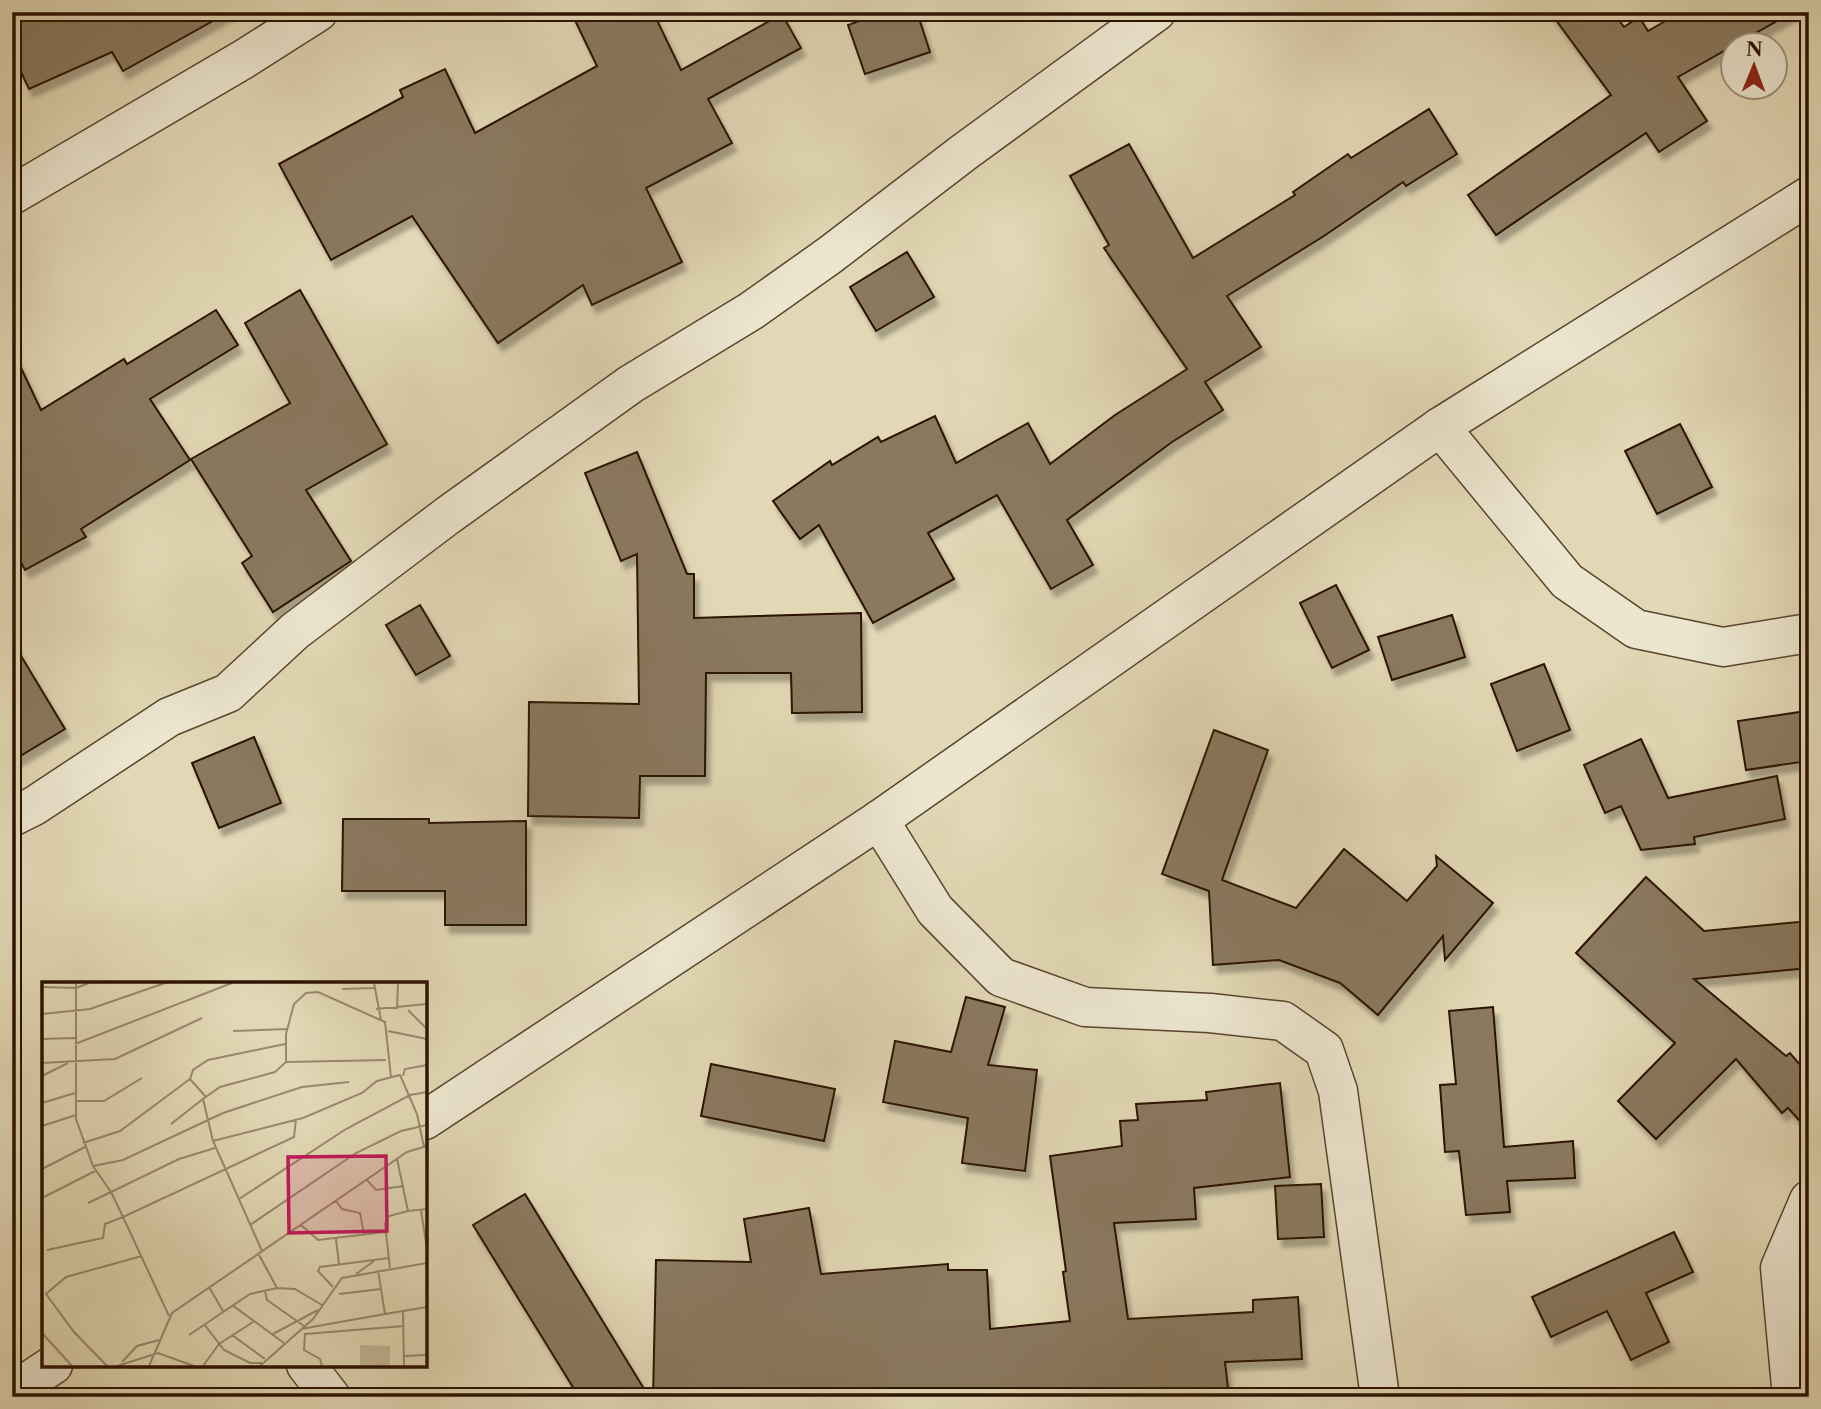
<svg xmlns="http://www.w3.org/2000/svg" width="1821" height="1409" viewBox="0 0 1821 1409" font-family="'Libre Caslon Text',serif">
  <style>
    .building { fill: #8a795e; stroke: #2b1200; stroke-width: 2; filter: url(#shadow) }
    .lines { fill: none; stroke-linecap: round; stroke-linejoin: round }
    .street-casing { stroke: #59442d; stroke-width: 41 }
    .street { stroke: #ece6cf; stroke-width: 38 }
    .inset-road { fill: none; stroke: #99896d; stroke-width: 2 }
    .view { fill: #c2185b; fill-opacity: 0.15; stroke: #c2185b; stroke-width: 3.5 }
    .inset-edge { fill: none; stroke: #2b1200; stroke-width: 3.5 }
  </style>
  <defs>
    <filter id="shadow"><feDropShadow dx="4.5" dy="8" stdDeviation="2" flood-color="#0004"/></filter>
  </defs>
  <rect width="100%" height="100%" fill="#e2d8b5"/>
  <filter id="stains"><feTurbulence type="fractalNoise" baseFrequency=".00286" numOctaves="4"/><feColorMatrix values="0 0 0 0 .2 0 0 0 0 .09 0 0 0 0 .02 0 0 0 .5 -.17"/></filter>
  <radialGradient id="worn" r=".72"><stop offset=".6" stop-color="#630" stop-opacity="0"/><stop offset="1" stop-color="#630" stop-opacity=".3"/></radialGradient>
  <!-- building -->
  <g class="building">
    <path d="M 12,12 L 229,12 L 123,71 L 112,52 L 29,89 L 12,53 Z"/>
    <path d="M 571,12 L 653,12 L 681,70 L 782,14 L 801,48 L 708,99 L 732,143 L 646,188 L 682,262 L 592,305 L 583,285 L 498,343 L 412,216 L 331,260 L 279,164 L 403,97 L 400,90 L 445,69 L 475,133 L 597,66 Z"/>
    <path d="M 884,12 L 917,12 L 930,52 L 865,74 L 848,25 Z"/>
    <path d="M 1550,12 L 1613,12 L 1624,27 L 1639,17 L 1648,31 L 1681,12 L 1793,12 L 1678,77 L 1707,121 L 1659,152 L 1646,133 L 1496,235 L 1468,195 L 1611,95 Z"/>
    <path d="M 1429,109 L 1457,154 L 1406,186 L 1403,182 L 1324,236 L 1227,296 L 1261,347 L 1205,382 L 1223,410 L 1172,442 L 1067,520 L 1093,565 L 1051,589 L 997,495 L 928,533 L 954,579 L 873,623 L 819,525 L 800,539 L 773,501 L 830,461 L 832,465 L 878,437 L 881,442 L 935,416 L 956,463 L 1028,423 L 1050,464 L 1115,415 L 1187,369 L 1104,248 L 1109,245 L 1070,176 L 1129,144 L 1193,258 L 1295,195 L 1293,192 L 1348,154 L 1351,158 Z"/>
    <path d="M 907,252 L 934,297 L 876,331 L 850,287 Z"/>
    <path d="M 300,290 L 387,444 L 306,490 L 351,561 L 273,612 L 242,563 L 252,556 L 191,459 L 290,403 L 245,323 Z"/>
    <path d="M 216,310 L 238,345 L 150,399 L 190,460 L 81,529 L 86,537 L 25,570 L 12,545 L 12,349 L 41,410 L 124,359 L 127,364 Z"/>
    <path d="M 1680,424 L 1712,487 L 1657,514 L 1625,451 Z"/>
    <path d="M 637,452 L 687,574 L 694,574 L 694,618 L 861,613 L 862,712 L 792,713 L 791,673 L 706,673 L 705,776 L 640,776 L 639,818 L 528,816 L 529,702 L 639,704 L 637,554 L 621,561 L 585,473 Z"/>
    <path d="M 1336,585 L 1369,650 L 1332,668 L 1300,603 Z"/>
    <path d="M 420,605 L 450,656 L 416,675 L 386,625 Z"/>
    <path d="M 1452,615 L 1465,657 L 1392,680 L 1378,637 Z"/>
    <path d="M 12,641 L 65,729 L 12,761 Z"/>
    <path d="M 1544,664 L 1570,730 L 1517,751 L 1491,684 Z"/>
    <path d="M 1800,712 L 1808,761 L 1746,770 L 1738,721 Z"/>
    <path d="M 1214,730 L 1268,750 L 1222,880 L 1296,908 L 1344,849 L 1407,901 L 1437,866 L 1436,856 L 1493,903 L 1445,960 L 1443,936 L 1378,1015 L 1340,983 L 1279,960 L 1213,965 L 1209,891 L 1162,874 Z"/>
    <path d="M 254,737 L 281,803 L 219,828 L 192,763 Z"/>
    <path d="M 1641,739 L 1668,798 L 1777,776 L 1785,819 L 1694,837 L 1695,844 L 1641,850 L 1621,806 L 1605,813 L 1584,765 Z"/>
    <path d="M 343,819 L 429,819 L 429,823 L 526,821 L 526,925 L 445,925 L 445,891 L 342,891 Z"/>
    <path d="M 1646,877 L 1704,931 L 1809,921 L 1809,968 L 1694,979 L 1786,1056 L 1790,1053 L 1809,1075 L 1809,1131 L 1788,1108 L 1782,1113 L 1736,1059 L 1656,1139 L 1618,1101 L 1675,1043 L 1576,953 Z"/>
    <path d="M 966,997 L 1005,1007 L 988,1065 L 1037,1070 L 1025,1171 L 962,1163 L 968,1118 L 883,1102 L 895,1041 L 951,1052 Z"/>
    <path d="M 1493,1007 L 1504,1147 L 1573,1141 L 1575,1178 L 1507,1181 L 1510,1212 L 1466,1215 L 1459,1151 L 1445,1152 L 1440,1085 L 1456,1084 L 1449,1011 Z"/>
    <path d="M 711,1064 L 835,1089 L 824,1141 L 701,1116 Z"/>
    <path d="M 1280,1083 L 1290,1177 L 1194,1188 L 1196,1219 L 1114,1223 L 1128,1319 L 1253,1312 L 1253,1300 L 1298,1297 L 1302,1359 L 1225,1362 L 1229,1397 L 762,1397 L 762,1391 L 653,1397 L 656,1260 L 751,1262 L 744,1219 L 809,1208 L 821,1274 L 948,1264 L 948,1270 L 987,1270 L 990,1329 L 1070,1321 L 1063,1272 L 1066,1271 L 1050,1156 L 1122,1146 L 1120,1121 L 1138,1120 L 1136,1104 L 1207,1100 L 1206,1092 Z"/>
    <path d="M 1321,1184 L 1324,1237 L 1278,1239 L 1275,1186 Z"/>
    <path d="M 525,1194 L 649,1397 L 579,1397 L 473,1225 Z"/>
    <path d="M 1674,1232 L 1693,1272 L 1646,1293 L 1669,1342 L 1631,1360 L 1607,1311 L 1551,1337 L 1532,1297 Z"/>
  </g>
  <g class="lines">
    <!-- street casing -->
    <g class="street-casing">
      <g id="street">
        <path d="M 12,195 L 244,59 L 318,12"/>
        <path d="M 1440,427 L 1567,581 L 1636,629 L 1723,647 L 1809,633"/>
        <path d="M 12,817 L 34,806 L 169,717 L 228,693 L 295,631 L 447,516 L 631,384 L 751,311 L 830,255 L 963,153 L 1156,12"/>
        <path d="M 879,820 L 935,910 L 1001,977 L 1085,1007 L 1210,1013 L 1283,1021 L 1324,1050 L 1338,1091 L 1380,1397"/>
        <path d="M 425,1120 L 879,820 L 1440,427 L 1809,196"/>
        <path d="M 306,1365 L 331,1397"/>
        <path d="M 12,1392 L 53,1365"/>
        <path d="M 1792,1397 L 1780,1268 L 1809,1200"/>
      </g>
    </g>
    <!-- street -->
    <use href="#street" class="street"/>
  </g>
  <!-- overview -->
  <g transform="translate(42 982)">
    <rect width="385" height="385" fill="#e2d8b5"/>
    <path d="M 318,363 L 348,364 L 348,384 L 318,384 Z" fill="#c3b696"/>
    <path class="inset-road" d="M 34,1 L 34,137 L 51,184 L 69,210 L 46,221M 332,1 L 339,38M 0,5 L 34,6 L 47,1M 300,7 L 332,6M 334,27 L 385,22M 355,27 L 356,1M 366,28 L 385,47M 0,32 L 48,27 L 123,1M 191,49 L 245,47M 346,49 L 385,57M 0,57 L 33,56M 33,62 L 190,1M 244,80 L 244,52 L 252,22 L 264,11 L 276,10 L 343,40 L 349,95M 0,81 L 73,77 L 160,36M 0,94 L 26,81M 361,94 L 363,87 L 385,83M 148,97 L 164,115M 34,119 L 62,119 L 100,96M 0,121 L 33,111M 129,142 L 161,117M 0,144 L 34,133M 171,159 L 161,117 L 178,105 L 233,90 L 244,80 L 344,78M 41,161 L 78,149 L 148,97 L 151,88 L 166,78 L 243,62M 355,177 L 366,229 L 385,227M 51,184 L 81,178 L 181,131 L 260,105 L 307,100M 0,187 L 43,165M 324,197 L 334,208 L 362,204M 0,216 L 55,188M 197,217 L 304,147 L 368,113 L 385,110M 294,219 L 300,227 L 318,231 L 322,252M 379,228 L 385,267M 208,243 L 314,171 L 359,149 L 385,143M 259,243 L 276,258 L 344,250M 294,257 L 297,282M 5,268 L 61,256 L 63,242 L 81,235 L 69,210 L 137,177 L 173,166M 220,269 L 171,159 L 261,136 L 320,111 L 335,99 L 358,93 L 375,132 L 382,165M 216,271 L 235,306 L 253,307 L 280,323M 348,286 L 343,242 L 347,234 L 366,229M 336,288 L 343,332 L 385,325M 314,292 L 332,279M 167,305 L 181,329M 291,305 L 276,289 L 278,285 L 347,276M 223,309 L 225,318 L 262,344M 297,312 L 339,307M 190,323 L 242,361M 361,330 L 362,384M 127,334 L 81,235 L 252,155 L 254,137M 162,342 L 182,368 L 208,381 L 220,381M 259,347 L 343,332M 0,351 L 30,384M 263,351 L 262,368 L 278,377 L 280,384M 231,352 L 276,328M 263,352 L 362,344M 147,353 L 208,312 L 235,306M 190,353 L 223,377M 362,374 L 385,373M 80,380 L 95,364 L 117,358M 65,384 L 32,350 L 4,312 L 24,295 L 100,274M 75,384 L 116,371 L 152,384M 107,384 L 130,331 L 365,170 L 385,164M 161,384 L 177,362 L 211,340M 218,384 L 271,337 L 300,296 L 385,281"/>
    <path class="view" d="M 344,174 L 345,249 L 247,251 L 246,175 Z"/>
    <rect width="385" height="385" class="inset-edge"/>
  </g>
  <!-- margin -->
  <rect width="1821" height="1409" fill="none" stroke="#e2d8b5" stroke-width="42"/>
  <rect x="14" y="14" width="1793" height="1381" fill="none" stroke="#2b1200" stroke-width="3.5"/>
  <rect x="21" y="21" width="1779" height="1367" fill="none" stroke="#2b1200" stroke-width="2"/>
  <!-- north arrow -->
  <g transform="translate(1754 66) rotate(1)"><circle r="33" fill="#ece6cf" stroke="#9f917c" stroke-width="2"/>
  <path d="M0-5L12 26L0 18L-12 26Z" fill="#8f2418"/>
  <text y="-10" font-size="19" font-weight="bold" text-anchor="middle" fill="#2b1200">N</text>
  </g>
  <rect width="100%" height="100%" filter="url(#stains)"/>
  <rect width="100%" height="100%" fill="url(#worn)"/>
</svg>
